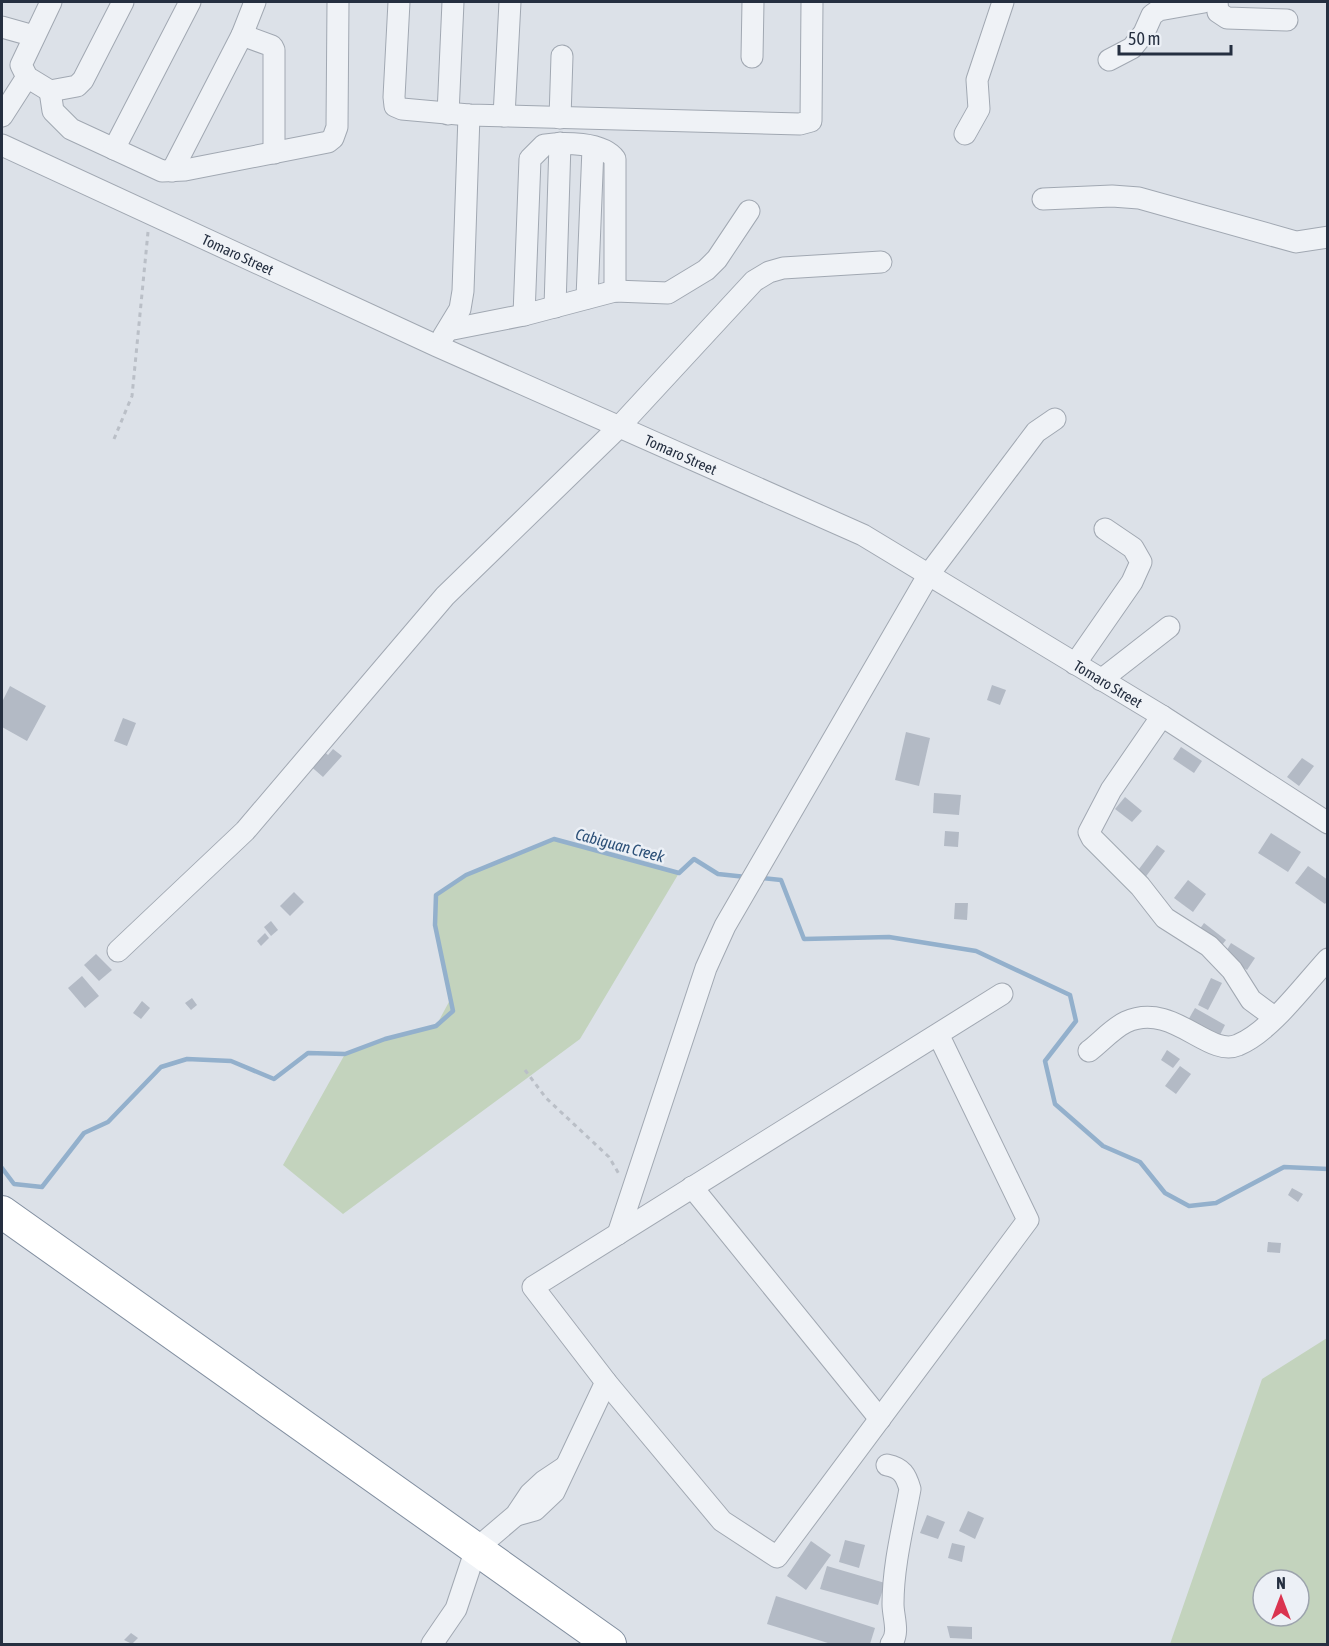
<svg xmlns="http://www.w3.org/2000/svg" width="1329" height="1646" viewBox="0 0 1329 1646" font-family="'Asap Condensed',sans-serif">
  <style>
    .green { fill: #c3d3bd; fill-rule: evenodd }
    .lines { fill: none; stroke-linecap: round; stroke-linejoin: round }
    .stream { stroke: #93b0cc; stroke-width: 4.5 }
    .building { fill: #b3bac5 }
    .minor-casing { stroke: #a1a8b2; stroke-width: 23 }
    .highway-casing { stroke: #828fa0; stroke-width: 34 }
    .path { stroke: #babfc7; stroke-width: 3; stroke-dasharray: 4.5 4.5; stroke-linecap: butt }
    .minor { stroke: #eff2f6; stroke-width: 21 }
    .highway { stroke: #fff; stroke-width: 32 }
    .labels { text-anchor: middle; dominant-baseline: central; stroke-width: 5; stroke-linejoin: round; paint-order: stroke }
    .street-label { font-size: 15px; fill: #252f40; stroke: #ecf0f6 }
    .water-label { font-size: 16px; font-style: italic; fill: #2b4f77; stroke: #ecf0f6 }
  </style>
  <rect width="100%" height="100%" fill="#dce1e8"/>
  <!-- green -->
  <g class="green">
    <path d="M 554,839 L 679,873 L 580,1039 L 343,1214 L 283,1165 L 345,1054 L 385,1039 L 436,1026 L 450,1000 L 435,925 L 436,895 L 466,875 Z"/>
    <path d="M 1327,1338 L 1327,1644 L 1170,1644 L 1262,1379 ZM 1263,1580 L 1299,1580 L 1299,1616 L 1263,1616 Z"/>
  </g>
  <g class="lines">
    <!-- stream -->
    <g class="stream">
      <path d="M 761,878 L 781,880 L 804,939 L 889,937 L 976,951 L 1070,995 L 1076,1021 L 1045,1061 L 1055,1104 L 1103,1146 L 1140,1162 L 1165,1193 L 1189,1206 L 1216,1203 L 1284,1167 L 1328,1169"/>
      <path d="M 2,1168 L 14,1184 L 42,1187 L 84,1133 L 108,1122 L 161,1067 L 187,1059 L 231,1061 L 274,1079 L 308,1053 L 345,1054 L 385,1039 L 436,1026 L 453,1011 L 435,925 L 436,895 L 466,875 L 554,839 L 679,873 L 694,859 L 718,874 L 746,877"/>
    </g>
  </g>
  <!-- building -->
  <g class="building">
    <path d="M 992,685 L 1006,690 L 1000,705 L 987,700 Z"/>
    <path d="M 10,686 L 46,706 L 27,741 L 2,727 L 2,702 Z"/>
    <path d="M 123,718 L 136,723 L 127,746 L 114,741 Z"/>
    <path d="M 906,732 L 930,738 L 919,786 L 895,780 Z"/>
    <path d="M 1181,747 L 1202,761 L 1194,773 L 1173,759 Z"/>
    <path d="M 320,748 L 328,755 L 333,749 L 342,756 L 323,777 L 307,763 Z"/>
    <path d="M 1302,758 L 1314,766 L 1299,786 L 1287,777 Z"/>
    <path d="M 934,793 L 961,795 L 959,815 L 933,813 Z"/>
    <path d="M 1125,797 L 1142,811 L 1132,822 L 1115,809 Z"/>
    <path d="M 945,831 L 959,832 L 958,847 L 944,846 Z"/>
    <path d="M 1271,833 L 1301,852 L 1288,872 L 1258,853 Z"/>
    <path d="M 1157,845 L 1165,851 L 1144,879 L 1136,873 Z"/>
    <path d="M 1308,866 L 1328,880 L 1328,900 L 1325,904 L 1295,883 Z"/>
    <path d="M 1188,880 L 1206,894 L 1193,912 L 1174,898 Z"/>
    <path d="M 294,892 L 304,902 L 290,916 L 280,906 Z"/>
    <path d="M 955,903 L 968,903 L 967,920 L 954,919 Z"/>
    <path d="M 271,921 L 278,930 L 271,936 L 264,927 Z"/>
    <path d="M 1204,923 L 1226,940 L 1218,950 L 1197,933 Z"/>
    <path d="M 265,933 L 269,938 L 261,946 L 257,941 Z"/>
    <path d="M 1231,943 L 1255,958 L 1247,970 L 1224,955 Z"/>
    <path d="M 96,954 L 112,970 L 99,981 L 84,965 Z"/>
    <path d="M 82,976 L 99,996 L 85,1008 L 68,988 Z"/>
    <path d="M 1211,978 L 1222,983 L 1208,1010 L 1198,1005 Z"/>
    <path d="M 192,998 L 197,1005 L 191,1010 L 185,1003 Z"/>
    <path d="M 142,1001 L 150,1008 L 141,1019 L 133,1013 Z"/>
    <path d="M 1195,1008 L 1225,1025 L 1218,1039 L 1187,1022 Z"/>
    <path d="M 1167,1050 L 1180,1059 L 1173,1068 L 1161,1060 Z"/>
    <path d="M 1180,1066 L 1191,1074 L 1176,1094 L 1165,1086 Z"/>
    <path d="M 1292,1188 L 1303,1194 L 1298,1202 L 1288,1195 Z"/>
    <path d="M 1268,1242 L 1281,1243 L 1280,1253 L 1267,1252 Z"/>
    <path d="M 968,1511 L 984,1518 L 975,1539 L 959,1531 Z"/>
    <path d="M 927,1515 L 945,1522 L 938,1539 L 920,1533 Z"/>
    <path d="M 845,1540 L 865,1545 L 859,1568 L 839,1562 Z"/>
    <path d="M 811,1541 L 831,1555 L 806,1590 L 787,1576 Z"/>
    <path d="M 952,1543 L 965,1546 L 962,1562 L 948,1558 Z"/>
    <path d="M 827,1566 L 885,1583 L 878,1605 L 820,1589 Z"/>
    <path d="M 776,1596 L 875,1628 L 870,1644 L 831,1644 L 767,1624 Z"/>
    <path d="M 947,1626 L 972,1627 L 972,1639 L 950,1638 Z"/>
    <path d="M 131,1633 L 138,1638 L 132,1644 L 124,1640 Z"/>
  </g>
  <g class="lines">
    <!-- minor casing -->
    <g class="minor-casing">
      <g id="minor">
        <path d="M 123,2 L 83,80 L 77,86 L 50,91 L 53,111 L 71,129 L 162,171 L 185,170 L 328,142 L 333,138 L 337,127 L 338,2"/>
        <path d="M 399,2 L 394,97 L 395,106 L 402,109 L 469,115 L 800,124 L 811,121 L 812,2"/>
        <path d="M 1217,2 L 1218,12 L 1227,18 L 1287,20"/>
        <path d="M 2,27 L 34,36"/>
        <path d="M 242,35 L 255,2"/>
        <path d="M 752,57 L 753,2"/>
        <path d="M 1109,60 L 1132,48 L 1144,33 L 1152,15 L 1159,10 L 1204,2"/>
        <path d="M 50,91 L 27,77 L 21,65 L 51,2"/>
        <path d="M 448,114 L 453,2"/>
        <path d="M 2,116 L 27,77"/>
        <path d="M 504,116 L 510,2"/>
        <path d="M 560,118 L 562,56"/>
        <path d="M 965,134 L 979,109 L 977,80 L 1003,2"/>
        <path id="s1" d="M 2,145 L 437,346 L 863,535 L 1162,716 L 1328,823"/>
        <path d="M 114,149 L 190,2"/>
        <path d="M 172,171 L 242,35 L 272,46 L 274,50 L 274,153"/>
        <path d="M 1043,199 L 1112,196 L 1139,198 L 1296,242 L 1328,237"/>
        <path d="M 587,298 L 593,148"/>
        <path d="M 555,307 L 560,143"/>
        <path d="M 524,315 L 530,159 L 544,145 C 563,142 603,142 615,159 L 615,291"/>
        <path d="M 448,330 L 524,315 L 615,291 L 668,293 L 706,270 L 717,259 L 749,211"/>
        <path d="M 443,337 L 460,309 L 463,291 L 469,115"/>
        <path d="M 1075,664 L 1132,582 L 1141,562 L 1133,548 L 1105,529"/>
        <path d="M 1101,680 L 1169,627"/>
        <path d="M 1162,716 L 1111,790 L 1089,832 L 1092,838 L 1140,886 L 1165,918 L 1209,946 L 1232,970 L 1251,1000 L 1274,1017"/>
        <path d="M 118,951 L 245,831 L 445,596 L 619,427 L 754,281 L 769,272 L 783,268 L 881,262"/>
        <path d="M 938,1034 L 1028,1220 L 777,1557 L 722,1521 L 606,1382 L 533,1287 L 1002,994"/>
        <path d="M 1089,1051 C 1101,1042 1113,1028 1126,1022 C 1173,1001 1208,1058 1238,1045 C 1270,1032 1304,985 1328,959"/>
        <path d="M 692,1187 L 880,1419"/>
        <path d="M 618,1234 L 706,968 L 725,926 L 929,574 L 1036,432 L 1055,419"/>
        <path d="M 887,1465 C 902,1468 906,1475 910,1489 C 903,1527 893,1566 893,1604 C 893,1617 900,1633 891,1644"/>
        <path d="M 517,1515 L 535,1510 L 554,1492 L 606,1382"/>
        <path d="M 432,1644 L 456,1609 L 476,1549 L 516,1515 L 530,1494 L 544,1481 L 565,1467"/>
      </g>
    </g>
    <!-- highway casing -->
    <g class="highway-casing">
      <path id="highway" d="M 2,1212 L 610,1644"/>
    </g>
    <!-- path -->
    <g class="path">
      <path d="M 114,439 L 132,396 L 148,232"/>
      <path d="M 525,1070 L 546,1098 L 609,1157 L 619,1174"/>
    </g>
    <!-- minor -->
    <use href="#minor" class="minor"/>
    <!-- highway -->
    <use href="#highway" class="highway"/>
  </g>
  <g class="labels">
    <!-- street labels -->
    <g class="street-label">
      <text stroke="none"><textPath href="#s1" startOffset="260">Tomaro Street</textPath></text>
      <text stroke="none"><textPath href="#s1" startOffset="746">Tomaro Street</textPath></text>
      <text stroke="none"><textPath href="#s1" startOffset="1232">Tomaro Street</textPath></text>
    </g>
    <!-- water labels -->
    <g class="water-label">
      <text transform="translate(620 845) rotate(15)">Cabiguan Creek</text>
    </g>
  </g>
  <!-- border -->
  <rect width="1329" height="1646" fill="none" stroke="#252f40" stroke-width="6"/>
  <!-- north arrow -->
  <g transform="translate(1281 1598)"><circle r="28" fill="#ecf0f6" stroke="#9ca3ad" stroke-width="1.5"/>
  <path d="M0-4.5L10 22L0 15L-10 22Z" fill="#da3450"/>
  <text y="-9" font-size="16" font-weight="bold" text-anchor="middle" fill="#252f40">N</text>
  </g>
  <!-- scale -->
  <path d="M1119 45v9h112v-9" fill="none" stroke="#252f40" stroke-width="3"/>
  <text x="1128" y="45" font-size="18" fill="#252f40" stroke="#ecf0f6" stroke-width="4.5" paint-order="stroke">50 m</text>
</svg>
